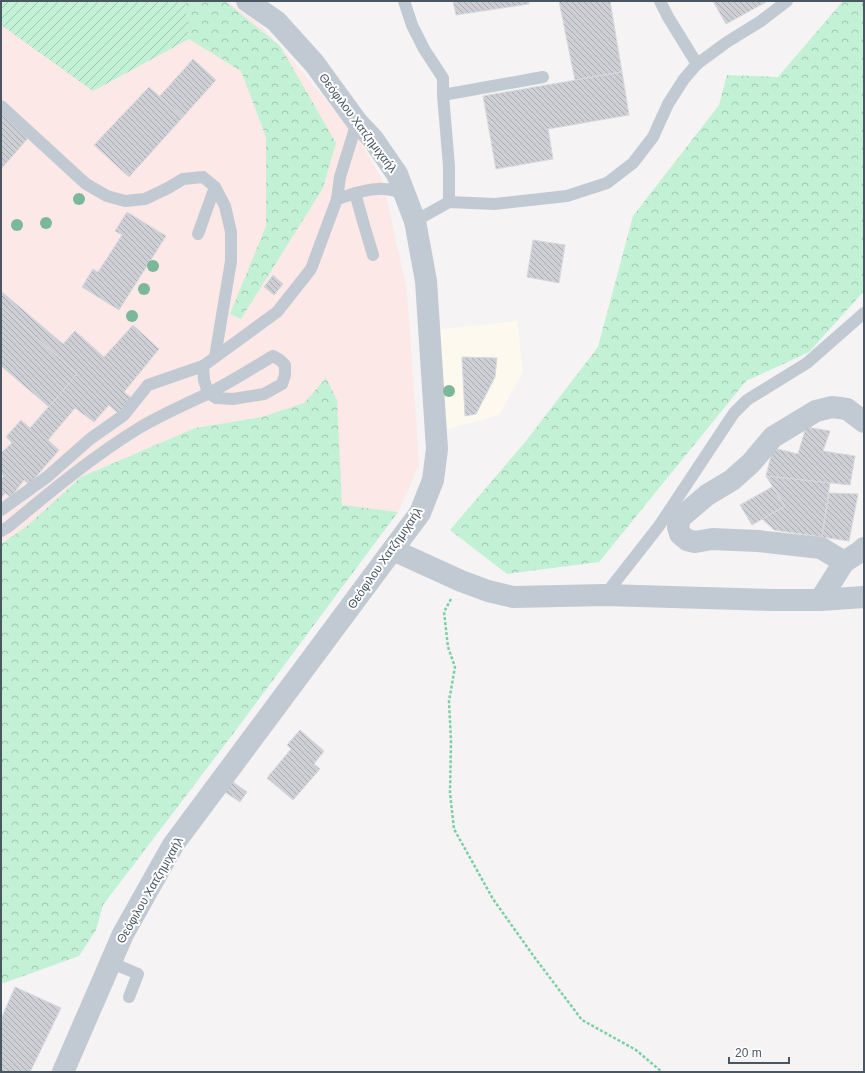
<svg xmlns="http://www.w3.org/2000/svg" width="865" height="1073" viewBox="0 0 865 1073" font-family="Arial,sans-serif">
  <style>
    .commercial { fill: #fdf9ef }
    .medical { fill: #fce8e6 }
    .forest { fill: url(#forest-crowns) }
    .garden { fill: url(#garden-furrows) }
    .building { fill: url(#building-back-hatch); stroke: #d7d9de }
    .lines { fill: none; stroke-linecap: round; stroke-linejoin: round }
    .path { stroke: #7ad0a6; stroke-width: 2.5; stroke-dasharray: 3 2; stroke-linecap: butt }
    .lane { stroke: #c1cad2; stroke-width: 12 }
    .street { stroke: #c1cad2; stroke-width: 22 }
    .tree { fill: #7bb799 }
    .labels { text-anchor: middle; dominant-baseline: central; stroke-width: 4; stroke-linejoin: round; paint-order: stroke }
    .street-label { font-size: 12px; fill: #4a5661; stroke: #fff }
  </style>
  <defs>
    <pattern id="forest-crowns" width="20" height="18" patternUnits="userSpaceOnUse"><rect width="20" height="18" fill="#c3f1d5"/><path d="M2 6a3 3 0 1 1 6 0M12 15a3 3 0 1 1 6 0" fill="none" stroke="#a0c6b0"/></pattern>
    <pattern id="garden-furrows" width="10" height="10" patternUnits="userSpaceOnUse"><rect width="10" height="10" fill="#c3f1d5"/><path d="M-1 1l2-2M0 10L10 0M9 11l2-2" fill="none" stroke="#a0c6b0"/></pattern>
    <pattern id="building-back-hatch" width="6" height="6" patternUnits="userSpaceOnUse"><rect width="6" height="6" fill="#cdcfd5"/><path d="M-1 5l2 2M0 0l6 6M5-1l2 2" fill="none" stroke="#a8abb0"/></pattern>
  </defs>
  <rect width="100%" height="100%" fill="#f5f3f3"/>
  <!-- commercial -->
  <path class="commercial" d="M 517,321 L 523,372 L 499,415 L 446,430 L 437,330 Z"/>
  <!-- medical -->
  <path class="medical" d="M 1,1 L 227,1 L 259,24 L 280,46 L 359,139 L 383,182 L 407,291 L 419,465 L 398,512 L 342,506 L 325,379 L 304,403 L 262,417 L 195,428 L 81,477 L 27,526 L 1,544 Z"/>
  <!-- forest -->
  <g class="forest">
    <path d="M 185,1 L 225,1 L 280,46 L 336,143 L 323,188 L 241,319 L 230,314 L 266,226 L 266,137 L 241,71 L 189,39 Z"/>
    <path d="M 843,1 L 864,1 L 864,291 L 809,352 L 746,381 L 599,562 L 507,574 L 450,530 L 526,441 L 598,347 L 633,216 L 719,105 L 727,75 L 778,77 Z"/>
    <path d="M 326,378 L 337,400 L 342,505 L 398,512 L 236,730 L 103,905 L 96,930 L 79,956 L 1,984 L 1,544 L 27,526 L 81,477 L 195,428 L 262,417 L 304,403 Z"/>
  </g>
  <!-- garden -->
  <path class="garden" d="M 1,1 L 185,1 L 189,39 L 93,91 L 1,25 Z"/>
  <!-- building -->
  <g class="building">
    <path d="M 453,1 L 529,1 L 529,4 L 456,15 Z"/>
    <path d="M 559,1 L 610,1 L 622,72 L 575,80 Z"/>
    <path d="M 713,1 L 766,1 L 766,2 L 726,24 Z"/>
    <path d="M 193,59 L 216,80 L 183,117 L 160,96 Z"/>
    <path d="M 622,72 L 629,115 L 548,129 L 553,159 L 496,169 L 483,96 Z"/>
    <path d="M 149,87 L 183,117 L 129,177 L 94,145 Z"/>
    <path d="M 1,114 L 29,137 L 1,169 Z"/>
    <path d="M 127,212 L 166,236 L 119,310 L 82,287 L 93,269 L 98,272 L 122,235 L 115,231 Z"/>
    <path d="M 533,240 L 565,245 L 559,283 L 527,277 Z"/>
    <path d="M 273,275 L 283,284 L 274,295 L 264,287 Z"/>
    <path d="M 1,291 L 63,344 L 75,331 L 104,357 L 133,325 L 159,349 L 124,392 L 132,398 L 118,413 L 109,405 L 94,422 L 75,408 L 48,440 L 59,450 L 29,485 L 24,480 L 11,497 L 5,493 L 1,498 L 1,479 L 4,476 L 1,474 L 1,453 L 12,443 L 6,437 L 21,420 L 30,428 L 77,374 L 1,306 Z"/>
    <path d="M 1,306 L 77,374 L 49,407 L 1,366 Z"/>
    <path d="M 462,357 L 497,358 L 495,377 L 476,414 L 465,416 Z"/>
    <path d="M 806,427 L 830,431 L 823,451 L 855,456 L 850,485 L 766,476 L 773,448 L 798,454 Z"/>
    <path d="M 766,476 L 830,483 L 822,537 L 774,530 L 762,519 L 785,506 Z"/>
    <path d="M 772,487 L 785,506 L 752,525 L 740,505 Z"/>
    <path d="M 829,493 L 858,494 L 849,541 L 822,537 Z"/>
    <path d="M 300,730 L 324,751 L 314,764 L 320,769 L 293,800 L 267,778 L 291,749 L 287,745 Z"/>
    <path d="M 233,782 L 247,792 L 240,802 L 225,792 Z"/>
    <path d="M 15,987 L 61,1008 L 30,1072 L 1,1072 L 1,1019 Z"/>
  </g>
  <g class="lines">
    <!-- path -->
    <path class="path" d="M 451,599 L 444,612 L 448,647 L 455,667 L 449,701 L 451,741 L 450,793 L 454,829 L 493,899 L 535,958 L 582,1020 L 636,1050 L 662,1072"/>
    <!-- lane -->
    <g class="lane">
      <path d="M 404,1 L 412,25 L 424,49 L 443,78 L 443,95 L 449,166 L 449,202 L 415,221"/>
      <path d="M 660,1 L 668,17 L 697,64"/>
      <path d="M 443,95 L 543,77"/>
      <path d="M 1,106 L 86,184 L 107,196 L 125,201 L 145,199 L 168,188 L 183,179 L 203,177 L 215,187 L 225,206 L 231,232 L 231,261 L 215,357"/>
      <path d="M 355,193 L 364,225 L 373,255"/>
      <path d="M 337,199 C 350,195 364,189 378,189 C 386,188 395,191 404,193"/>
      <path d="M 449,202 L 495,204 L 567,196 L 607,183 L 633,163 L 653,137 L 668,104 L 684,79 L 697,64 L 727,42 L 761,21 L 787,1"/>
      <path d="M 198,234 L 215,187"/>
      <path d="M 1,510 L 47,477 L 90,439 L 124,415 L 148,385 L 203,366 L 277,312 L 311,269 L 337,199 L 340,177 L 357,122"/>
      <path d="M 1,531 L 8,527 C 50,492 92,457 139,428 C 161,415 184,405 207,394 C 229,383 251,369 273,356 L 280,360 L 285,365 L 285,375 L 282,384 L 264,394 L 233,399 L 216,398 L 208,393 L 204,380 L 203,366"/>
      <path d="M 605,595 L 659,526 L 734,413 L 747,400 L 807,363 L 864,313"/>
      <path d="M 110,962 L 138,974 L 129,997"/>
    </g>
    <!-- street -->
    <g class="street">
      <path d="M 393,550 L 461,581 L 488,591 L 513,597 L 605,595 L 772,600 L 820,600 L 864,597"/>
      <path d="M 844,562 L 821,548 L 758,541 L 712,539 L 695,542 L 687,540 L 680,534 L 678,527 L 680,518 L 707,495 L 732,480 L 751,463 L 773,437 L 816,411 L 832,407 L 847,409 L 864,422"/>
      <path d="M 820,600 L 844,562 L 861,551 L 864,548"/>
      <path d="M 63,1072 L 123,934 L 173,845 L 420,513 L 433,480 L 437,449 L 426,281 L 415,221 L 397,174 L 373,139 L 357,122 L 314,63 L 276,21 L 247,1"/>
    </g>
  </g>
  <!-- trees -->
  <g class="tree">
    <circle cx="79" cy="199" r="6"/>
    <circle cx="46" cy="223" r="6"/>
    <circle cx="17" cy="225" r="6"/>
    <circle cx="153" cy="266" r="6"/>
    <circle cx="144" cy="289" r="6"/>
    <circle cx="132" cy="316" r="6"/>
    <circle cx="449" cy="391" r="6"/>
  </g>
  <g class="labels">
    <!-- street labels -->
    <g class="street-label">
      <text transform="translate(358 123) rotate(53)">Θεόφιλου Χατζημιχαήλ</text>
      <text transform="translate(385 558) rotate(-55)">Θεόφιλου Χατζημιχαήλ</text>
      <text transform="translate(150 890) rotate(-60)">Θεόφιλου Χατζημιχαήλ</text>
    </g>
  </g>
  <!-- border -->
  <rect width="865" height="1073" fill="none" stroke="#4a5661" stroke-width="4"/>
  <!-- scale -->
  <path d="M729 1057v6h60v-6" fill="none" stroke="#4a5661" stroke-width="2"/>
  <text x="735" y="1057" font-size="12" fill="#4a5661" stroke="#ffffff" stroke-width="3" paint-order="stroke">20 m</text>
</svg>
